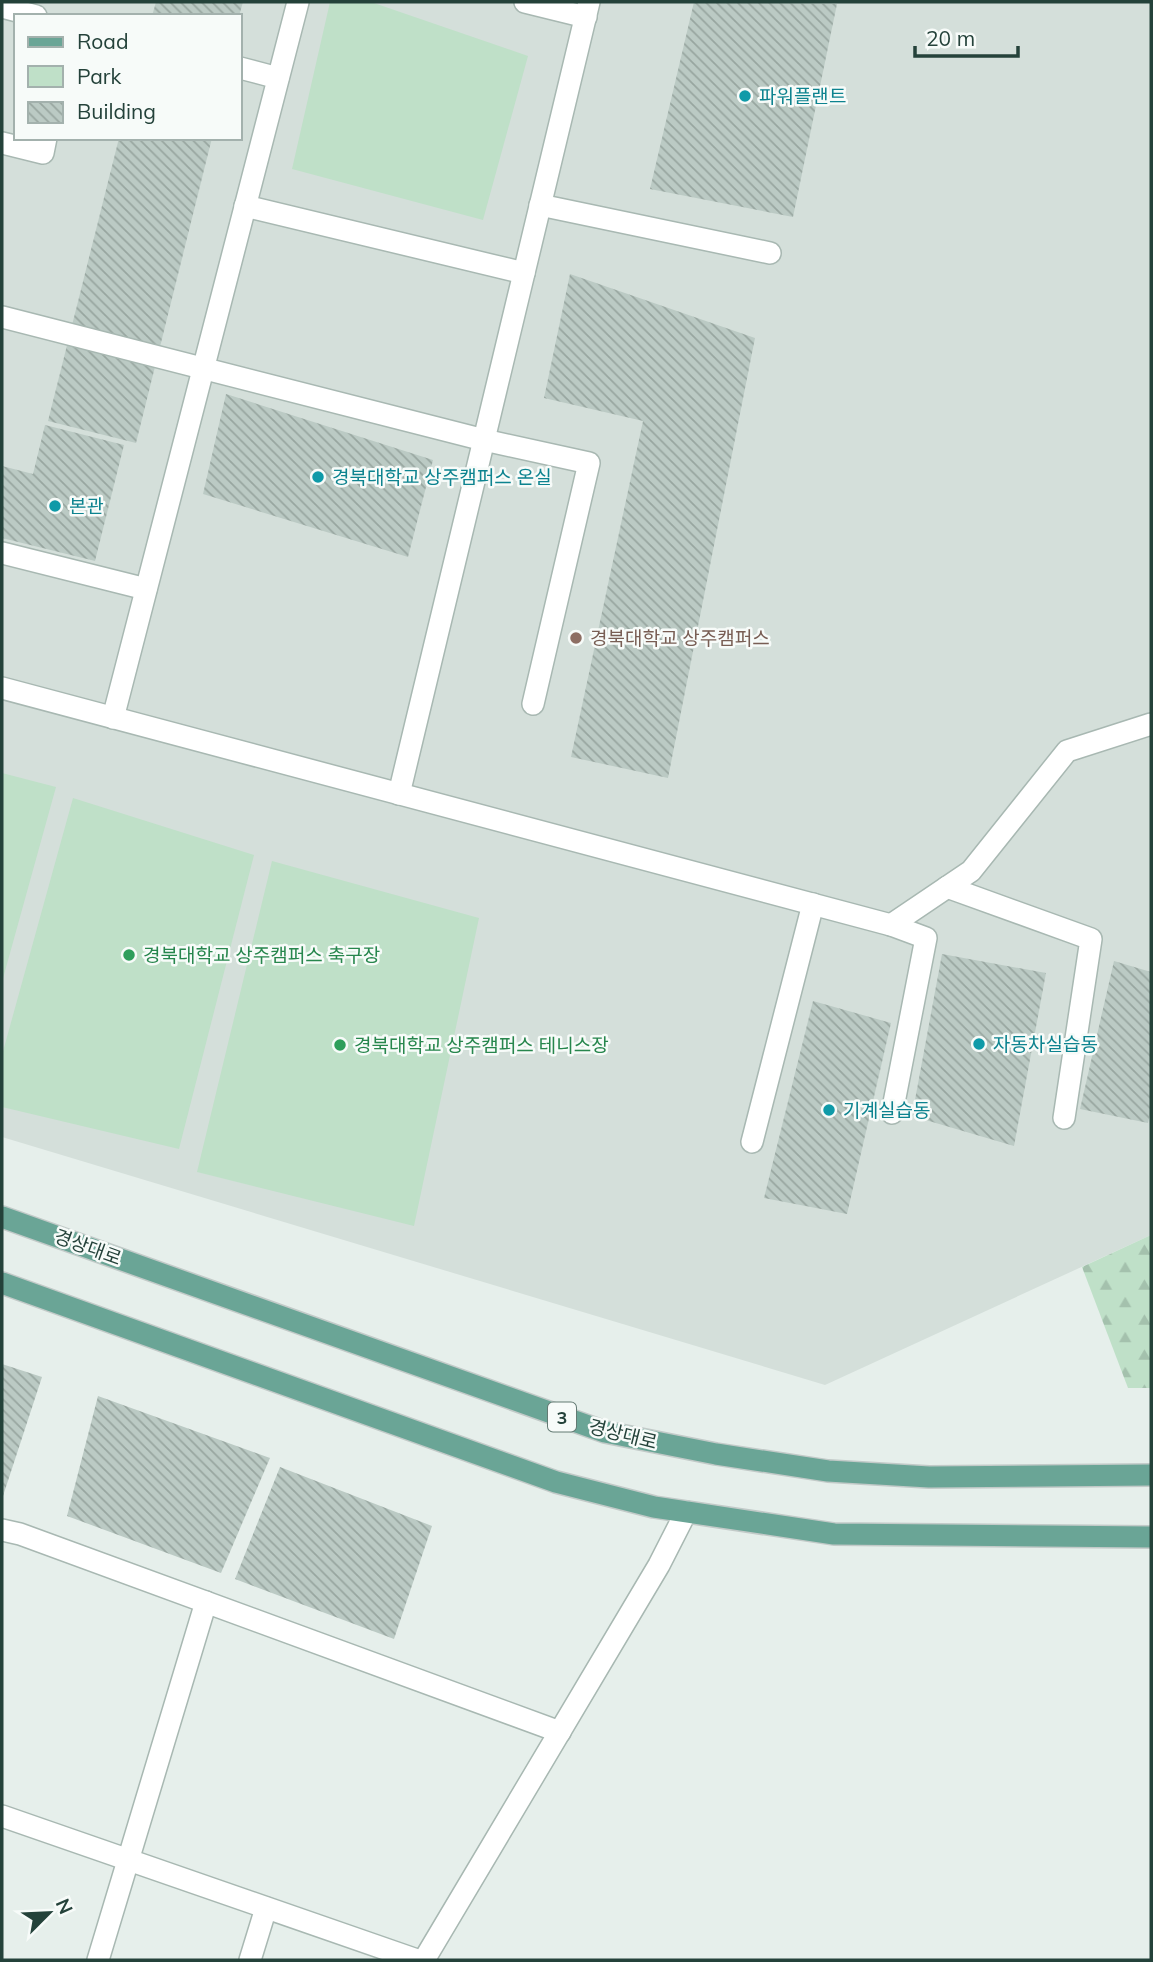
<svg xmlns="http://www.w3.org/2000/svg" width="1153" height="1962" viewBox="0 0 1153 1962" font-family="Mulish,'Noto Sans KR',sans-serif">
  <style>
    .built { fill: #d4dfda; fill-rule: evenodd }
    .green { fill: #bfe0c8 }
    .forest { fill: url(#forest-firs) }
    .building { fill: url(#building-back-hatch) }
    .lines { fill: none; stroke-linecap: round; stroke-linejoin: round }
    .street-casing { stroke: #a8b8b2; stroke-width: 24 }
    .primary-casing { stroke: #c2cac8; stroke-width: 24 }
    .street { stroke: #fff; stroke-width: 21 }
    .primary { stroke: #6aa596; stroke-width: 21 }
    .culture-dot { fill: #0f9aa8; stroke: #f7fbf9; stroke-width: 2.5 }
    .education-dot { fill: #8d6e63; stroke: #f7fbf9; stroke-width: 2.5 }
    .leisure-dot { fill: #2e9e5b; stroke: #f7fbf9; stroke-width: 2.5 }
    .labels { text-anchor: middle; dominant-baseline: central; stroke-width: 5; stroke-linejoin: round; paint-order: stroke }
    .shield { fill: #f7fbf9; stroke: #637a73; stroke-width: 2 }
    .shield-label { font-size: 18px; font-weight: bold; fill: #24423a }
    .culture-label { font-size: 19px; fill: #0d838f; stroke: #f7fbf9; text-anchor: start }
    .education-label { font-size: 19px; fill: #785e54; stroke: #f7fbf9; text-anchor: start }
    .leisure-label { font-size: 19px; fill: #27864d; stroke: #f7fbf9; text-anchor: start }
    .street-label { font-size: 19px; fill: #24423a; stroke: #f7fbf9 }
  </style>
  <defs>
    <pattern id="forest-firs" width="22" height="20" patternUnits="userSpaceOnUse" patternTransform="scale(1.75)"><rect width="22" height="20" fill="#bfe0c8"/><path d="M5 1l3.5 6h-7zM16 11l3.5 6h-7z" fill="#a4c1ad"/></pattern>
    <pattern id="building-back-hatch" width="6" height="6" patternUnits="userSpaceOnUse" patternTransform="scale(1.75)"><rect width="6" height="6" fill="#bbcac4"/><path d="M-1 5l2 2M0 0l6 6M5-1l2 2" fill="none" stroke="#98a6a0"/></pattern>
  </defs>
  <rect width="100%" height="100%" fill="#e6efeb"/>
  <!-- built -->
  <path class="built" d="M 2,2 L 1151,2 L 1151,1235 L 825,1385 L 2,1137 ZM 16,16 L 240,16 L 240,138 L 16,138 Z"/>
  <!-- green -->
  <g class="green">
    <path d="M 330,2 L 371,2 L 528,56 L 483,220 L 292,169 Z"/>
    <path d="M 2,773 L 56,787 L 2,982 Z"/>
    <path d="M 73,798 L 254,855 L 179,1149 L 2,1107 L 2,1055 Z"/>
    <path d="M 272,861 L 479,918 L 414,1226 L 197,1172 Z"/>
  </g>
  <!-- forest -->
  <path class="forest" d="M 1151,1235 L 1151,1388 L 1128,1388 L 1082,1267 Z"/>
  <!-- building -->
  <g class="building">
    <path d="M 156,2 L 243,2 L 239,16 L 152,16 Z"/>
    <path d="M 694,2 L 837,4 L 793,217 L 650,189 Z"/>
    <path d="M 119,138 L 212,138 L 136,443 L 48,421 Z"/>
    <path d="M 570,274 L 755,338 L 668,778 L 571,757 L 643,421 L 544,398 Z"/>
    <path d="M 226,394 L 433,460 L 408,557 L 203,494 Z"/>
    <path d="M 45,425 L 124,445 L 95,561 L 2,538 L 2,466 L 33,474 Z"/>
    <path d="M 942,954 L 1046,973 L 1014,1146 L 912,1116 Z"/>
    <path d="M 1114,961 L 1151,972 L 1151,1111 L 1148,1123 L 1080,1109 Z"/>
    <path d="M 813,1001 L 891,1023 L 847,1214 L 764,1198 Z"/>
    <path d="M 2,1364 L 42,1377 L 2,1499 Z"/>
    <path d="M 98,1396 L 270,1458 L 221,1573 L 67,1516 Z"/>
    <path d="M 280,1467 L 432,1526 L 394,1639 L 235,1579 Z"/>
  </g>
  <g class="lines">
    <!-- street casing -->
    <g class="street-casing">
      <g id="street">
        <path d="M 525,2 L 586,17"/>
        <path d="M 2,7 L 36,16"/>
        <path d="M 240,68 L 278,78"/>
        <path d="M 2,143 L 43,153 L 46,138"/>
        <path d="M 540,205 L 770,253"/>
        <path d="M 245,206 L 524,273"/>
        <path d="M 2,317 L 484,440 L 589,463 L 533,704"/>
        <path d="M 2,553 L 146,589"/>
        <path d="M 2,688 L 891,925 L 926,938 L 892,1113"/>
        <path d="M 113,718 L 298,2"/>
        <path d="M 399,794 L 589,2"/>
        <path d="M 947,887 L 1091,939 L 1064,1118"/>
        <path d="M 891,925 L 971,871 L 1067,751 L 1151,724"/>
        <path d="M 752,1142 L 813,904"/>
        <path d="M 2,1530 L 20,1534 L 560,1732"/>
        <path d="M 2,1816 L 417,1960"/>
        <path d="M 98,1960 L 206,1602"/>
        <path d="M 250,1960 L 266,1908"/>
        <path d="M 424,1960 L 659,1565 L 686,1512"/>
      </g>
    </g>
    <!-- primary casing -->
    <g class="primary-casing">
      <g id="primary">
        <path d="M 2,1217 L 605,1432 L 716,1454 L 828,1471 L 929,1477 L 1151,1475"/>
        <path d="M 2,1283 L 556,1482 L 654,1507 L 834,1534 L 1151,1537"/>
      </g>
    </g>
    <!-- street -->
    <use href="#street" class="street"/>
    <!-- primary -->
    <use href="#primary" class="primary"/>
  </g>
  <!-- markers -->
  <g class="culture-dot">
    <circle cx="745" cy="96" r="7"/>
    <circle cx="318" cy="477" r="7"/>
    <circle cx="55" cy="506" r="7"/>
    <circle cx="979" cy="1044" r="7"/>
    <circle cx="829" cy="1110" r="7"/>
  </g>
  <circle class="education-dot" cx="576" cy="638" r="7"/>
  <g class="leisure-dot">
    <circle cx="129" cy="955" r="7"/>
    <circle cx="340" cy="1045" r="7"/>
  </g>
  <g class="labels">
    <!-- shield labels -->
    <rect class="shield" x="548" y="1402.5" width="28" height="29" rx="5"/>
    <g class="shield-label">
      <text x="562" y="1417">3</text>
    </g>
    <!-- culture labels -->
    <g class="culture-label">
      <text x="759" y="96">파워플랜트</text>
      <text x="332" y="477">경북대학교 상주캠퍼스 온실</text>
      <text x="69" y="506">본관</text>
      <text x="993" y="1044">자동차실습동</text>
      <text x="843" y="1110">기계실습동</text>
    </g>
    <!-- education labels -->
    <g class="education-label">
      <text x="590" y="638">경북대학교 상주캠퍼스</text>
    </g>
    <!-- leisure labels -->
    <g class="leisure-label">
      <text x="143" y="955">경북대학교 상주캠퍼스 축구장</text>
      <text x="354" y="1045">경북대학교 상주캠퍼스 테니스장</text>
    </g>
    <!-- street labels -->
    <g class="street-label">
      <text transform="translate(88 1247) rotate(20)">경상대로</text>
      <text transform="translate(623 1434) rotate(14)">경상대로</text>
    </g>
  </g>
  <!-- border -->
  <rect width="1153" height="1962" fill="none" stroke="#24423a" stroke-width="7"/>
  <!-- legend -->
  <rect x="14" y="14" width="228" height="126" fill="#f7fbf9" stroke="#a3b1ad" stroke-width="2"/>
  <rect x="28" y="37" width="35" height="10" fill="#6aa596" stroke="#a3b1ad" stroke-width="2"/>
  <text x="77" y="49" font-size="21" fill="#24423a">Road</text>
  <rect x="28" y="66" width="35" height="21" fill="#bfe0c8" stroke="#a3b1ad" stroke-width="2"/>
  <text x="77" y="84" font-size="21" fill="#24423a">Park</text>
  <rect x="28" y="102" width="35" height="21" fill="url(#building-back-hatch)" stroke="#a3b1ad" stroke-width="2"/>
  <text x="77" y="119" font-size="21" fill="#24423a">Building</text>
  <!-- north arrow -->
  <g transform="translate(49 1913) rotate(66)" stroke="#f7fbf9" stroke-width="5" paint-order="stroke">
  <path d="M0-5L12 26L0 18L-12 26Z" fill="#24423a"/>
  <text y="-10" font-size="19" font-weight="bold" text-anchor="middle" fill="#24423a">N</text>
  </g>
  <!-- scale -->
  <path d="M915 46v10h103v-10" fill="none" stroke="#24423a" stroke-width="3.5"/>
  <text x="926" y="46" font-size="21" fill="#24423a" stroke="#f7fbf9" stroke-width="5" paint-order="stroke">20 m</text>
</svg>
